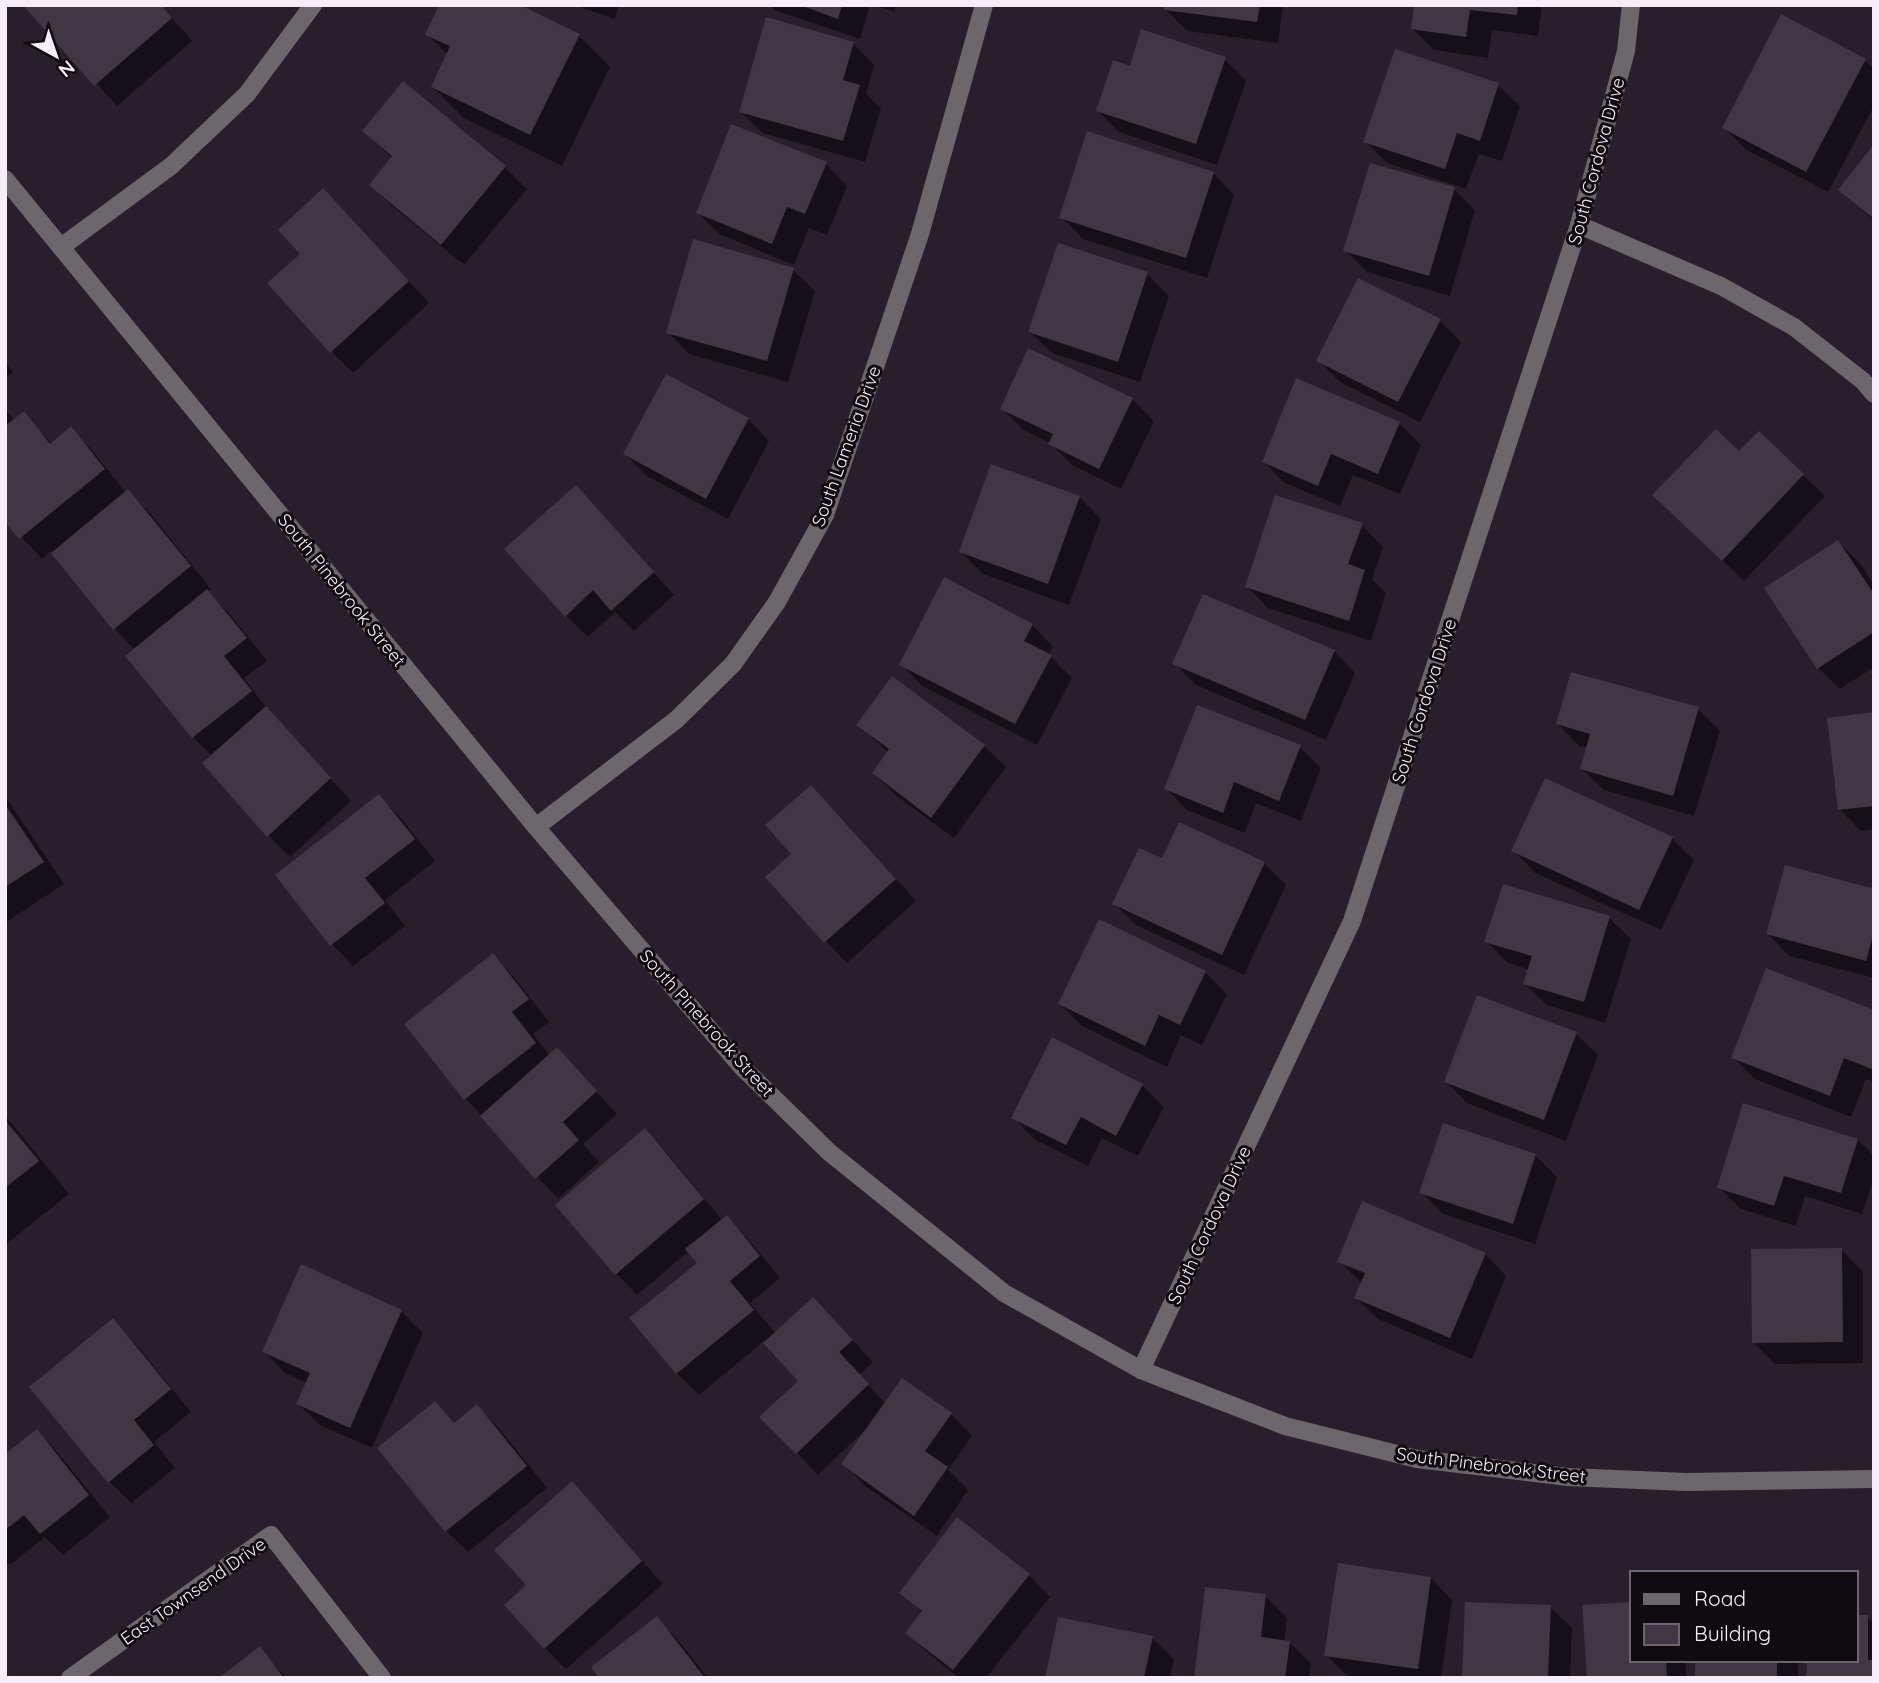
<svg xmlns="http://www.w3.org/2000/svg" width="1879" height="1683" viewBox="0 0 1879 1683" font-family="Quicksand,sans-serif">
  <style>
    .shadow { fill: #0007 }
    .building { fill: #413644 }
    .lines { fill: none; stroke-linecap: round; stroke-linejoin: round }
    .minor { stroke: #6c666d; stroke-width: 18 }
    .labels { text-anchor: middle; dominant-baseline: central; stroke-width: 6; stroke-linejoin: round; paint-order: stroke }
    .street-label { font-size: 18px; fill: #f5eef7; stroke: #0f0b11 }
  </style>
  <rect width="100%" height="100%" fill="#291f2c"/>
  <!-- shadow -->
  <g class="shadow">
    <path d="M 161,5 L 192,41 L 117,106 L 26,6 Z"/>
    <path d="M 574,5 L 619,5 L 615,19 Z"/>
    <path d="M 769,5 L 870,5 L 860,39 L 774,10 Z"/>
    <path d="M 874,5 L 897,5 L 894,12 Z"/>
    <path d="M 1166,5 L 1283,5 L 1278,43 L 1187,31 L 1166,10 Z"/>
    <path d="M 1416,5 L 1542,5 L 1538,36 L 1492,30 L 1488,58 L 1434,50 L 1413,29 Z"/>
    <path d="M 427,34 L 579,36 L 610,67 L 562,166 L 464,118 L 433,87 L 448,55 Z"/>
    <path d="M 853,43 L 874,65 L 866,94 L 881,108 L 865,162 L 763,133 L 741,112 Z"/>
    <path d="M 1396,51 L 1498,85 L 1520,106 L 1502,161 L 1479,154 L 1466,189 L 1387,163 L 1365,141 Z"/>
    <path d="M 1225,59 L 1246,81 L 1217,165 L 1119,132 L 1098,111 L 1131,68 Z"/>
    <path d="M 1865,60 L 1874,69 L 1874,106 L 1828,192 L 1745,149 L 1724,128 Z"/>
    <path d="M 403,83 L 505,167 L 527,189 L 464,265 L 392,206 L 371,185 L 393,159 L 364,131 Z"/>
    <path d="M 1874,147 L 1874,221 L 1840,190 Z"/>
    <path d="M 826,164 L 847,186 L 827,235 L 809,228 L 794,265 L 719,234 L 698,213 Z"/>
    <path d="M 1213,173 L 1234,195 L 1207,278 L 1083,239 L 1061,217 Z"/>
    <path d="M 1454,189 L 1475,210 L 1450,296 L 1367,272 L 1345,250 Z"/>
    <path d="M 345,212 L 429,303 L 353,373 L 331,351 L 302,254 Z"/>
    <path d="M 1059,245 L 1147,274 L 1169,296 L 1140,382 L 1052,353 L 1030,332 Z"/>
    <path d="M 793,270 L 815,291 L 788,382 L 689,354 L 668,332 Z"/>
    <path d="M 1439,320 L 1461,342 L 1420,422 L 1340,382 L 1318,360 Z"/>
    <path d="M 5,362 L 13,372 L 5,379 Z"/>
    <path d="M 1132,399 L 1154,421 L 1121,489 L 1072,465 L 1050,443 L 1024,430 L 1002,409 Z"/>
    <path d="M 5,409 L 15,421 L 23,414 L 52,444 L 71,429 L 92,450 L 126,493 L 128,492 L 150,513 L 211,589 L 207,592 L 229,613 L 267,661 L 244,678 L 271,714 L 351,801 L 290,857 L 268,835 L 212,756 L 193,737 L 127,656 L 135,650 L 114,628 L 51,551 L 42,559 L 5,519 Z"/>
    <path d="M 748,419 L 769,441 L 728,519 L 647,476 L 625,454 Z"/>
    <path d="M 1399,423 L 1421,445 L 1400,494 L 1353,475 L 1340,506 L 1285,483 L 1264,462 Z"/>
    <path d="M 1739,454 L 1803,475 L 1825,496 L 1744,581 L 1676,516 Z"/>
    <path d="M 576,487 L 674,595 L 634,631 L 615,612 L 588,637 L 566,616 Z"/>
    <path d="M 1079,497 L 1101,519 L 1069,605 L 983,574 L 961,552 Z"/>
    <path d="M 1362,525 L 1383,547 L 1372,579 L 1386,593 L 1371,641 L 1268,608 L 1247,587 Z"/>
    <path d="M 1838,542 L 1860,563 L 1874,585 L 1874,667 L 1840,689 L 1818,668 Z"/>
    <path d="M 1032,625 L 1053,647 L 1049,655 L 1072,678 L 1037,745 L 922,686 L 901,664 Z"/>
    <path d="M 1334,651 L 1355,673 L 1326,740 L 1196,685 L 1174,663 Z"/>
    <path d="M 1698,709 L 1720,731 L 1694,816 L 1604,790 L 1582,769 L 1588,748 L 1579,746 L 1558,724 Z"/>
    <path d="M 1874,714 L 1874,829 L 1861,831 L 1839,809 Z"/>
    <path d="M 858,725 L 984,746 L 1006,767 L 954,838 L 895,795 L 874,773 L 889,753 Z"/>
    <path d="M 1300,747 L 1321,768 L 1301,821 L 1256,803 L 1245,833 L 1187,810 L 1166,788 Z"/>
    <path d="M 5,796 L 64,884 L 5,923 Z"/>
    <path d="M 379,796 L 400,817 L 435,861 L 385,900 L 405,926 L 353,966 L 332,944 Z"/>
    <path d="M 832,808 L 916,901 L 847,963 L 826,941 Z"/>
    <path d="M 1672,838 L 1694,860 L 1661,930 L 1535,873 L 1514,851 Z"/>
    <path d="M 1163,860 L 1264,863 L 1286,885 L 1244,975 L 1136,925 L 1115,904 Z"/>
    <path d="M 1874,886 L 1874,978 L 1789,956 L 1768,934 L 1873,890 Z"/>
    <path d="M 1609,918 L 1631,939 L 1605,1023 L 1547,1005 L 1525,984 L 1530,970 L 1508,963 L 1486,941 Z"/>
    <path d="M 493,955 L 514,977 L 549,1022 L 533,1034 L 550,1056 L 557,1049 L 617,1114 L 583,1144 L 599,1162 L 558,1199 L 465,1098 Z"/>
    <path d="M 1205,972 L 1227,994 L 1202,1045 L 1181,1035 L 1167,1067 L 1082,1026 L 1060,1004 Z"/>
    <path d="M 1874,1012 L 1874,1082 L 1866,1079 L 1851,1117 L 1755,1079 L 1733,1058 Z"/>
    <path d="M 1576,1034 L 1598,1055 L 1566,1141 L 1467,1103 L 1446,1082 Z"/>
    <path d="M 1053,1039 L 1142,1085 L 1164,1107 L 1138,1156 L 1102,1138 L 1088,1166 L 1034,1139 L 1013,1117 Z"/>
    <path d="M 5,1115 L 69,1194 L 5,1245 Z"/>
    <path d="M 645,1131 L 666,1152 L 723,1221 L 727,1218 L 748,1239 L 780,1278 L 750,1303 L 776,1334 L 835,1321 L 873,1362 L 859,1375 L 886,1404 L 951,1414 L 972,1436 L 948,1470 L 968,1490 L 937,1536 L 865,1486 L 844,1464 L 867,1428 L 818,1475 L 797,1453 L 801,1381 L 764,1341 L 699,1395 L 677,1373 L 632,1318 L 699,1263 L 689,1251 L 637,1295 L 616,1273 Z"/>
    <path d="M 1858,1140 L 1874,1156 L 1874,1178 L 1862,1214 L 1805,1196 L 1796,1226 L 1741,1209 L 1719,1188 Z"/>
    <path d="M 1535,1155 L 1557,1177 L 1535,1244 L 1443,1214 L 1421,1192 Z"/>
    <path d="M 1841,1250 L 1863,1272 L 1863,1363 L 1775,1364 L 1753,1342 Z"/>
    <path d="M 1485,1254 L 1506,1276 L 1472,1359 L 1378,1319 L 1356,1298 L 1362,1284 L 1339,1261 Z"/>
    <path d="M 302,1267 L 401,1311 L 423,1333 L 372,1448 L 320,1425 L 298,1404 L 307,1383 L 285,1373 L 264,1351 Z"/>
    <path d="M 112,1321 L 134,1342 L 191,1412 L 154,1442 L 175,1468 L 131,1503 L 110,1482 L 32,1387 Z"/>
    <path d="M 435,1403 L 455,1424 L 477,1407 L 499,1428 L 547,1488 L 468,1552 L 446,1531 Z"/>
    <path d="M 37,1431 L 58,1453 L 110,1517 L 63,1555 L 45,1537 L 10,1565 L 5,1561 L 5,1456 Z"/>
    <path d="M 572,1483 L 663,1584 L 566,1669 L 545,1648 L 528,1585 Z"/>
    <path d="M 1029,1575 L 1050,1597 L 986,1678 L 959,1678 L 929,1654 L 907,1632 L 922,1613 L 902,1592 Z"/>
    <path d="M 1431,1578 L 1452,1600 L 1441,1678 L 1348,1677 L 1326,1655 Z"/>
    <path d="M 1265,1596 L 1287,1618 L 1284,1642 L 1289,1642 L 1311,1664 L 1309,1678 L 1196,1678 Z"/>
    <path d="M 1631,1603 L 1632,1660 L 1682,1660 L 1686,1664 L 1686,1678 L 1589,1678 Z"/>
    <path d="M 1550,1607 L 1572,1628 L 1570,1678 L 1464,1678 Z"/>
    <path d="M 1867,1617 L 1874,1624 L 1874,1678 L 1856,1660 Z"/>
    <path d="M 656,1618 L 678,1640 L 708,1678 L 601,1678 Z"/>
    <path d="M 1152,1638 L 1174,1659 L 1170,1678 L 1047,1678 Z"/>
    <path d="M 259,1649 L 287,1678 L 222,1678 Z"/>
    <rect x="1697" y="1660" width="101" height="18"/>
  </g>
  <!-- building -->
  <g class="building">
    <path d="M 23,5 L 161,5 L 172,18 L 94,86 Z"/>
    <path d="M 439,5 L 520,5 L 580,34 L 530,135 L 431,87 L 450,46 L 425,35 Z"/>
    <path d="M 800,5 L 842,5 L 838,19 Z"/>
    <path d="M 1164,5 L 1260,5 L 1257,22 L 1164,10 Z"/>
    <path d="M 1414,5 L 1518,5 L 1517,15 L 1470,10 L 1466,37 L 1411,29 Z"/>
    <path d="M 1781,14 L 1866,59 L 1806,172 L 1722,128 Z"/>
    <path d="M 766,17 L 854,42 L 843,80 L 860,85 L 843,141 L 739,112 Z"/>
    <path d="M 1141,29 L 1226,57 L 1196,144 L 1096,111 L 1113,60 L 1130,66 Z"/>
    <path d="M 1395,49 L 1499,83 L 1480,141 L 1457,133 L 1445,169 L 1363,142 Z"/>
    <path d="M 403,81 L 506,166 L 441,245 L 369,185 L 392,156 L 362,131 Z"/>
    <path d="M 731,124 L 827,162 L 805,214 L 787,207 L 772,244 L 696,213 Z"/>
    <path d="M 1087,131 L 1214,172 L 1186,258 L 1059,218 Z"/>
    <path d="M 1874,144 L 1874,219 L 1838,190 Z"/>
    <path d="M 1370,163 L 1455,187 L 1429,276 L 1343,251 Z"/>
    <path d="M 323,188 L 409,281 L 330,353 L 267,283 L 300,254 L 278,230 Z"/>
    <path d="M 693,239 L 794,268 L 767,361 L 666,333 Z"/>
    <path d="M 1058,243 L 1148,272 L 1118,362 L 1028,332 Z"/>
    <path d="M 1358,278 L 1441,319 L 1398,402 L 1316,361 Z"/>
    <path d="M 1028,348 L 1133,398 L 1099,469 L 1048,444 L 1053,434 L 1000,409 Z"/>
    <path d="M 666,374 L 749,418 L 706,499 L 623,454 Z"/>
    <path d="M 1296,378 L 1400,422 L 1378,474 L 1331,454 L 1318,486 L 1262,462 Z"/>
    <path d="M 24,411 L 50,444 L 71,426 L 105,469 L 19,539 L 5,522 L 5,426 Z"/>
    <path d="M 1716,429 L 1739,451 L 1759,431 L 1804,474 L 1722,561 L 1652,495 Z"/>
    <path d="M 991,464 L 1080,496 L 1048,584 L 959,552 Z"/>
    <path d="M 576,485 L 654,572 L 611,611 L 593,590 L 565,617 L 504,549 Z"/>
    <path d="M 128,489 L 191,566 L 113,630 L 51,553 Z"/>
    <path d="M 1275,495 L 1363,523 L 1348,564 L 1365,570 L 1349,621 L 1245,587 Z"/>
    <path d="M 1838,540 L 1874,594 L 1874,632 L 1817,669 L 1764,588 Z"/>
    <path d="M 944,577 L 1033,624 L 1024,641 L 1052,655 L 1015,724 L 899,665 Z"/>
    <path d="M 207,589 L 247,638 L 224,656 L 252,691 L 192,738 L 125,656 Z"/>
    <path d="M 1203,594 L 1335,650 L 1305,720 L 1172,664 Z"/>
    <path d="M 1571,672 L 1699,707 L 1673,796 L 1580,769 L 1590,734 L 1556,724 Z"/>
    <path d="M 892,676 L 985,745 L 931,818 L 872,773 L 889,749 L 856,725 Z"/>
    <path d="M 1197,705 L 1301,745 L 1279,801 L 1234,782 L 1223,813 L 1164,789 Z"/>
    <path d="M 266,706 L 331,778 L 267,837 L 202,763 Z"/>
    <path d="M 1874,712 L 1874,806 L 1838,810 L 1827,718 Z"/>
    <path d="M 1545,778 L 1673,837 L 1639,910 L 1511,851 Z"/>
    <path d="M 811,785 L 896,879 L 824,943 L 765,877 L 791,854 L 765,825 Z"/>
    <path d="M 379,794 L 415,839 L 365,878 L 385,903 L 330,946 L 275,875 Z"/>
    <path d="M 5,804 L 44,862 L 5,887 Z"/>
    <path d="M 1179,822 L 1265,862 L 1222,955 L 1112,904 L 1139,848 L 1162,858 Z"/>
    <path d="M 1785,865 L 1871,888 L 1874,882 L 1874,932 L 1866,961 L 1766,934 Z"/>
    <path d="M 1503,884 L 1610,916 L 1584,1002 L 1523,984 L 1532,956 L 1484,942 Z"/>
    <path d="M 1099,919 L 1206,971 L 1180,1025 L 1159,1015 L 1145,1046 L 1058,1004 Z"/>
    <path d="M 493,953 L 529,999 L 512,1012 L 536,1043 L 464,1100 L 404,1024 Z"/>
    <path d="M 1766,968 L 1874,1010 L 1874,1070 L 1844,1058 L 1830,1096 L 1731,1058 Z"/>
    <path d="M 1477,995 L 1577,1032 L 1544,1120 L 1444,1082 Z"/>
    <path d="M 1052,1037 L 1143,1084 L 1116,1136 L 1081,1117 L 1066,1145 L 1011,1118 Z"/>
    <path d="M 557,1047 L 597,1091 L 563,1122 L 579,1140 L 535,1179 L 480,1116 Z"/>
    <path d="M 1743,1103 L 1858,1139 L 1841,1193 L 1784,1176 L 1774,1206 L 1717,1188 Z"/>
    <path d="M 5,1120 L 39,1161 L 5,1188 Z"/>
    <path d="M 1443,1123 L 1536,1154 L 1513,1224 L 1419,1193 Z"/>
    <path d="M 645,1128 L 704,1199 L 615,1275 L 555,1205 Z"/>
    <path d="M 1362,1201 L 1486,1253 L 1450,1338 L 1354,1298 L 1365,1273 L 1337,1262 Z"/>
    <path d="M 727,1215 L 760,1256 L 730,1281 L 754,1310 L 676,1374 L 629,1318 L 697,1263 L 685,1249 Z"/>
    <path d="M 1842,1248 L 1843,1342 L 1752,1343 L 1751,1249 Z"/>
    <path d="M 301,1264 L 402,1310 L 350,1428 L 296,1404 L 310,1373 L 262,1352 Z"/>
    <path d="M 813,1297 L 853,1340 L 839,1352 L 869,1384 L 796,1454 L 759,1417 L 798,1381 L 763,1343 Z"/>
    <path d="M 113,1318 L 171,1389 L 134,1420 L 154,1445 L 108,1483 L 29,1387 Z"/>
    <path d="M 902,1378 L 952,1413 L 925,1451 L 948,1467 L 914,1516 L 841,1464 Z"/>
    <path d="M 435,1401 L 454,1423 L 477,1404 L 527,1466 L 445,1532 L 377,1448 Z"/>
    <path d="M 37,1429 L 89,1495 L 40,1534 L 24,1515 L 5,1530 L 5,1454 Z"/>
    <path d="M 572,1481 L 642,1561 L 544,1649 L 504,1605 L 526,1585 L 494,1550 Z"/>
    <path d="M 957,1517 L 1030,1574 L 953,1670 L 905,1633 L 922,1611 L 899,1593 Z"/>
    <path d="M 1338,1563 L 1431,1577 L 1418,1669 L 1324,1656 Z"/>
    <path d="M 1205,1587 L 1266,1594 L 1261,1637 L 1290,1641 L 1285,1678 L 1194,1678 Z"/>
    <path d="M 1465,1602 L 1551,1605 L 1548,1678 L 1462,1678 Z"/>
    <path d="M 1631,1602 L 1632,1660 L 1666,1660 L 1667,1678 L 1587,1678 L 1582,1605 Z"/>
    <path d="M 1856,1615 L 1868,1615 L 1868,1660 L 1874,1660 L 1874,1678 L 1806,1678 L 1807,1660 L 1856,1660 Z"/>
    <path d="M 657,1616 L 705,1678 L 599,1678 L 591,1667 Z"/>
    <path d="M 1058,1617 L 1153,1636 L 1144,1678 L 1045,1678 Z"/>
    <path d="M 260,1646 L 284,1678 L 219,1678 Z"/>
    <rect x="1695" y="1660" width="82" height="18"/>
  </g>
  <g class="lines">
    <!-- minor -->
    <g class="minor">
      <path d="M 5,179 L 536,827 L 741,1066 L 829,1152 L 1004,1293 L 1141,1370 L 1285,1426 L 1417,1459 L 1568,1477 L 1686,1482 L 1874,1479"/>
      <path d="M 1579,225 L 1721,286 L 1794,327 L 1863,381 L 1874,394"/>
      <path d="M 61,247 L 171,166 L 247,94 L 313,5"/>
      <path d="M 536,827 L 676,720 L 733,664 L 777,602 L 825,515 L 920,234 L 984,5"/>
      <path d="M 1141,1370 L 1352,921 L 1579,225 L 1626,51 L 1631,5"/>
      <path d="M 70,1678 L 271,1535 L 382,1678"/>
    </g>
  </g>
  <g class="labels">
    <!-- street labels -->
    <g class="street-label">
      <text transform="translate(1596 161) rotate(-75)">South Cordova Drive</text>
      <text transform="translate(846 446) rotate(-70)">South Lameria Drive</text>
      <text transform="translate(342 590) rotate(51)">South Pinebrook Street</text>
      <text transform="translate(1424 701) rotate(-72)">South Cordova Drive</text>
      <text transform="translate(707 1023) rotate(48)">South Pinebrook Street</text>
      <text transform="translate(1209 1225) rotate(-65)">South Cordova Drive</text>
      <text transform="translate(1491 1465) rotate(7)">South Pinebrook Street</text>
      <text transform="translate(193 1591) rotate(-35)">East Townsend Drive</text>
    </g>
  </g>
  <!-- border -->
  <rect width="1879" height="1683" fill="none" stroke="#f5eef7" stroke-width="14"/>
  <!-- legend -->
  <rect x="1630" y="1571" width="228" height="91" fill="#0f0b11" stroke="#6b666d" stroke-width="2"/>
  <rect x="1644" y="1594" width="35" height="10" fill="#6c666d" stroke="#6b666d" stroke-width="2"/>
  <text x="1694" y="1606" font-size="21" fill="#f5eef7">Road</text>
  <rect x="1644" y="1624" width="35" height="21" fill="#413644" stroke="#6b666d" stroke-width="2"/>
  <text x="1694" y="1641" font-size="21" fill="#f5eef7">Building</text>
  <!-- north arrow -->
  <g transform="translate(56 56) rotate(140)" stroke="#0f0b11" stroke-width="5" paint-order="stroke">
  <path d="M0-5L12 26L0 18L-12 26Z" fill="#f5eef7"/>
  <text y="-10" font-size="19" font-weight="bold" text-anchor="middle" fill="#f5eef7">N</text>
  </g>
</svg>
